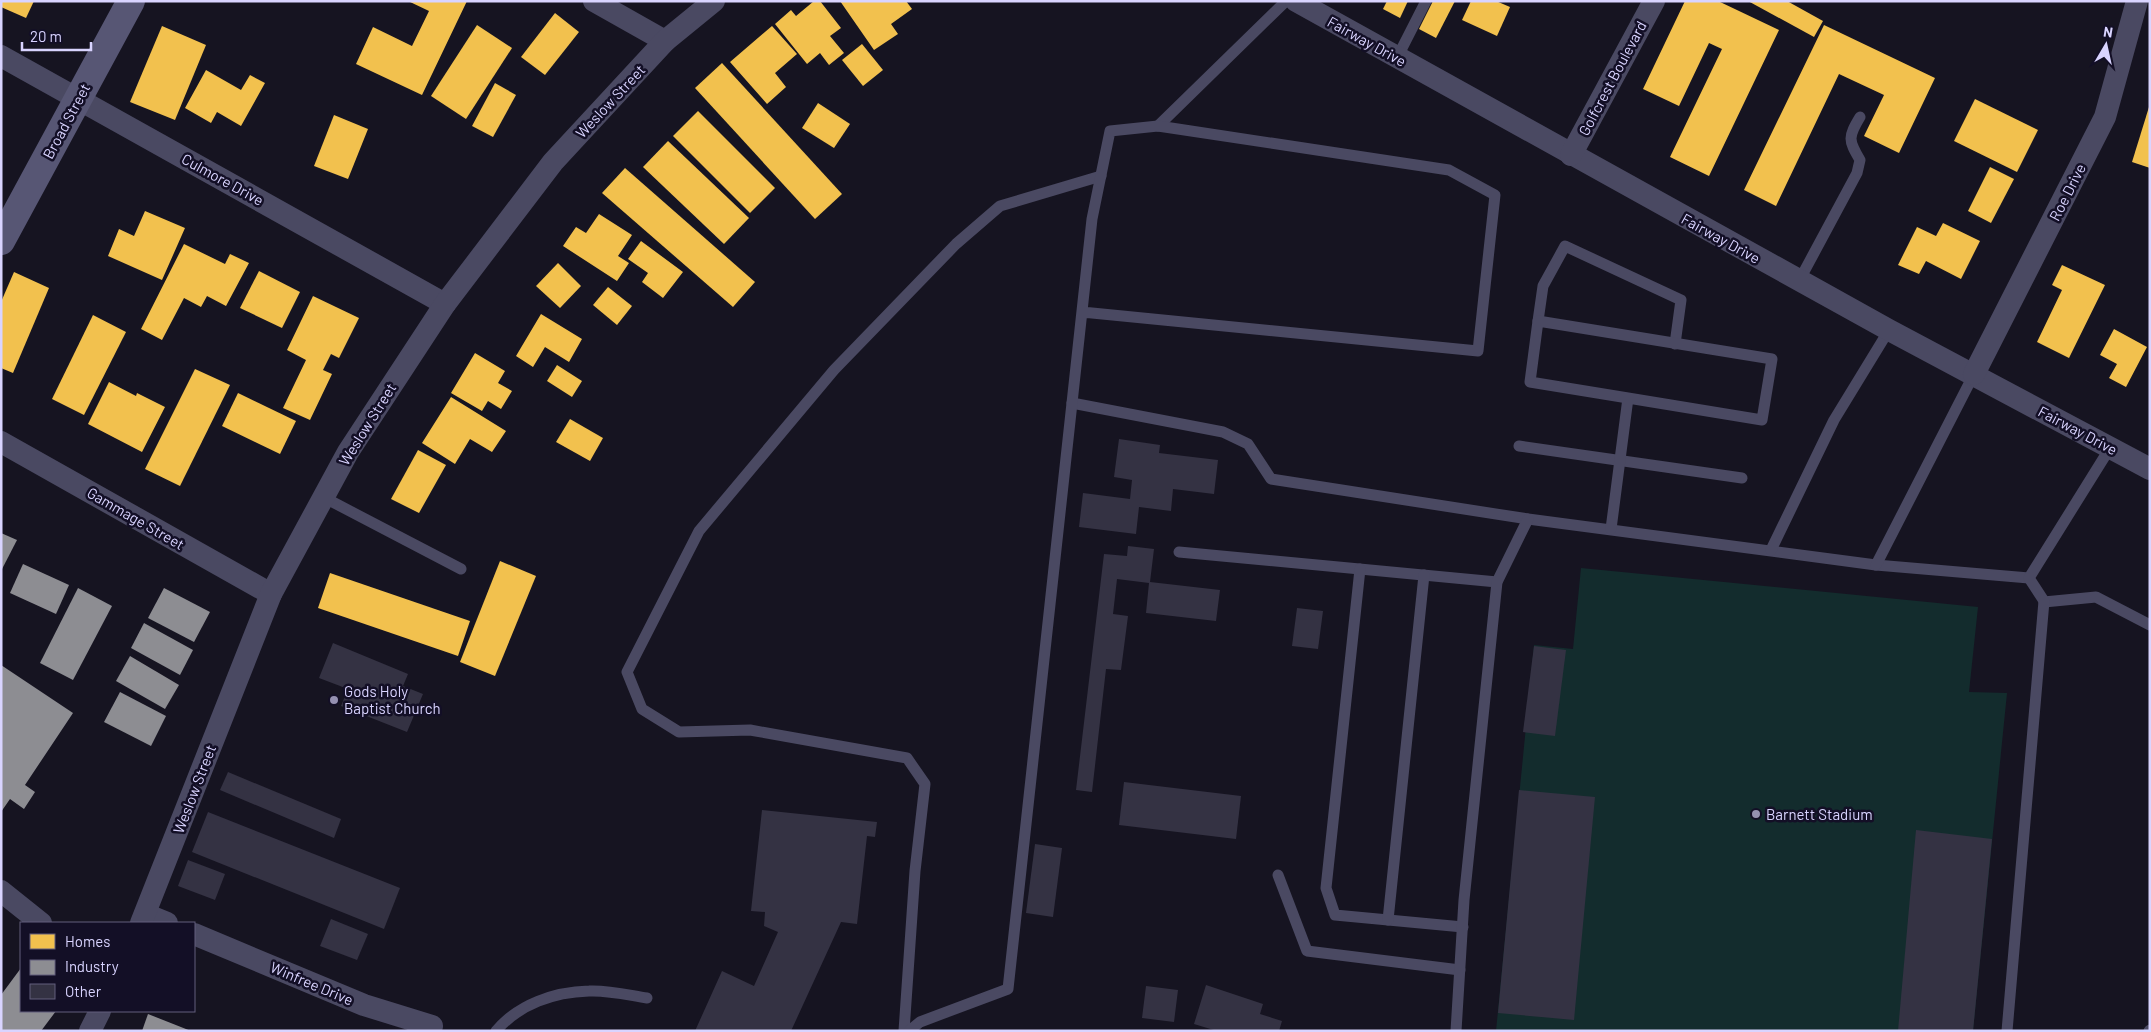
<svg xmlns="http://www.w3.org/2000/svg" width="2151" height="1032" viewBox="0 0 2151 1032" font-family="Barlow,sans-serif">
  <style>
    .green { fill: #132c2d }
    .homes { fill: #f2c14e }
    .industry { fill: #8d8d92 }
    .building { fill: #343243 }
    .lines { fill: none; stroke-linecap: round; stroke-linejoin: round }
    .lane { stroke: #4a4962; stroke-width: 11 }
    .street { stroke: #4a4962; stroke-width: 22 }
    .secondary { stroke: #575674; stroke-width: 28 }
    .poi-dot { fill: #9591b1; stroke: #130f26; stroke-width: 2 }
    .labels { text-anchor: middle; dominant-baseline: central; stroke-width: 5; stroke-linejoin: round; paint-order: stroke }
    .street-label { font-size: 15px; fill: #d9d4ff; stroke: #130f26 }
    .poi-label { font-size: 15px; fill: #d9d4ff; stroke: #130f26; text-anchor: start }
  </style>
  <rect width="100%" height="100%" fill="#161421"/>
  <!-- green -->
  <path class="green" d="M 1581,568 L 1978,607 L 1969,692 L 2007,693 L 1973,1031 L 1496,1031 L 1534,645 L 1573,649 Z"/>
  <!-- homes -->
  <g class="homes">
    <path d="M 1,1 L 34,1 L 26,18 L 1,7 Z"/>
    <path d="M 408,1 L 467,1 L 422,95 L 356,64 L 373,27 L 412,46 L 429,11 Z"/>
    <path d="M 814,1 L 820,1 L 841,28 L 830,36 L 844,53 L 829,65 L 820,53 L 807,64 L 775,24 L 791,10 L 796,16 Z"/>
    <path d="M 840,1 L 906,1 L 912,9 L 891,24 L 898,34 L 874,50 Z"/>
    <path d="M 1387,1 L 1408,1 L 1400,18 L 1383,9 Z"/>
    <path d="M 1433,1 L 1455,1 L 1436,38 L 1419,29 Z"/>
    <path d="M 1471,1 L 1496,1 L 1510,7 L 1497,36 L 1462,20 Z"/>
    <path d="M 1685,1 L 1718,1 L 1779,30 L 1709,176 L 1670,157 L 1722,49 L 1709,43 L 1679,106 L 1643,89 Z"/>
    <path d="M 1748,1 L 1787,1 L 1823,21 L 1814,37 Z"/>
    <path d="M 555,13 L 579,32 L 545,75 L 521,57 Z"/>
    <path d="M 477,25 L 512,48 L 466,119 L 431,96 Z"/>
    <path d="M 1824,25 L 1935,78 L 1899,153 L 1864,136 L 1884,95 L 1839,74 L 1776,206 L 1744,190 Z"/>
    <path d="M 162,26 L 206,45 L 175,120 L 130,102 Z"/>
    <path d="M 772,26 L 797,54 L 775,73 L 786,87 L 767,104 L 730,62 Z"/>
    <path d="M 862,44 L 883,70 L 863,86 L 842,60 Z"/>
    <path d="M 722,63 L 842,194 L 815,219 L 695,88 Z"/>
    <path d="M 206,70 L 241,90 L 250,75 L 265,83 L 241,126 L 217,112 L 211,123 L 185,108 Z"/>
    <path d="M 495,83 L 516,95 L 493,137 L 472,126 Z"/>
    <path d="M 1975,99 L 2038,130 L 2017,172 L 1954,141 Z"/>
    <path d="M 818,103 L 850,124 L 834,148 L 802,128 Z"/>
    <path d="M 2149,107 L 2150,107 L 2150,168 L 2132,162 Z"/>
    <path d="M 698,111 L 775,188 L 750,213 L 673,136 Z"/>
    <path d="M 334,115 L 368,129 L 348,179 L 314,166 Z"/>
    <path d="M 668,141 L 749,218 L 724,244 L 643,167 Z"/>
    <path d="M 1990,167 L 2014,179 L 1991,223 L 1968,211 Z"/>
    <path d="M 625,168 L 755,282 L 733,307 L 602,193 Z"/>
    <path d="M 145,211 L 185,228 L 162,280 L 108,256 L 119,229 L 134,236 Z"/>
    <path d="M 599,214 L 632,235 L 618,256 L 629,263 L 617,281 L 563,246 L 576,227 L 586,233 Z"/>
    <path d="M 1943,223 L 1980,241 L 1961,279 L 1926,261 L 1919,274 L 1898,265 L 1917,227 L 1936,236 Z"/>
    <path d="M 641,241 L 683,272 L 663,298 L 642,282 L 648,273 L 628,259 Z"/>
    <path d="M 184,244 L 225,264 L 230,254 L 249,263 L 226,306 L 207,296 L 201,307 L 184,298 L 162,340 L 141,329 Z"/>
    <path d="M 558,263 L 581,286 L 560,308 L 536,286 Z"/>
    <path d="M 2062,265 L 2105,285 L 2069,358 L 2037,342 L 2062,290 L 2052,285 Z"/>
    <path d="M 259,271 L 300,292 L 282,328 L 240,308 Z"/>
    <path d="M 14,272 L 49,288 L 13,373 L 1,368 L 1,302 Z"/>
    <path d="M 608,287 L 632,306 L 617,325 L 593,305 Z"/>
    <path d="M 313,296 L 359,318 L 339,358 L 331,354 L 323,370 L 332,374 L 310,420 L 283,408 L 306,360 L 287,350 Z"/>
    <path d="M 541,314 L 582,339 L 569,362 L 545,347 L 533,367 L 516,356 Z"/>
    <path d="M 93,315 L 126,332 L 84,415 L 52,399 Z"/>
    <path d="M 2114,329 L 2147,347 L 2126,387 L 2109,378 L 2117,364 L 2100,355 Z"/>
    <path d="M 475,353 L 505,371 L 498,383 L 512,391 L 501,409 L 488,401 L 482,411 L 451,393 Z"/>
    <path d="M 557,365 L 582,381 L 572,397 L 547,381 Z"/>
    <path d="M 195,369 L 230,385 L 180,486 L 145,469 Z"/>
    <path d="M 109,382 L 136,396 L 137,393 L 165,407 L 142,452 L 88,424 Z"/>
    <path d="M 238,393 L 296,421 L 280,454 L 222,426 Z"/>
    <path d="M 451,397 L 506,431 L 492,452 L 470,439 L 455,464 L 422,443 Z"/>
    <path d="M 570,419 L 603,438 L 590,461 L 556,442 Z"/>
    <path d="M 418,450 L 446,465 L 419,513 L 391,499 Z"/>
    <path d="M 500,561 L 536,576 L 495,676 L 460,662 Z"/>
    <path d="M 330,573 L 470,621 L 458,656 L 318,608 Z"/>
  </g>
  <!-- industry -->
  <g class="industry">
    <path d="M 1,533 L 17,540 L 1,571 Z"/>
    <path d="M 23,564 L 69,585 L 56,614 L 10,593 Z"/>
    <path d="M 78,588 L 112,606 L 73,680 L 40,663 Z"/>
    <path d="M 164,588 L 210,612 L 194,642 L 148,618 Z"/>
    <path d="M 144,623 L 193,650 L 180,675 L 131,648 Z"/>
    <path d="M 130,656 L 179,685 L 165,709 L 116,681 Z"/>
    <path d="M 1,665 L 73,713 L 25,785 L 35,792 L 24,809 L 10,799 L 1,812 Z"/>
    <path d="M 120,692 L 166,716 L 151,746 L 104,722 Z"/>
    <path d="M 21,968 L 21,1011 L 56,1011 L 41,1031 L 1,1031 L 1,995 Z"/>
    <path d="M 148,1014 L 191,1031 L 142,1031 Z"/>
  </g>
  <!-- building -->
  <g class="building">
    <path d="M 1119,439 L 1160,445 L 1159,453 L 1218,460 L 1214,494 L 1173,489 L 1171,511 L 1139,507 L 1136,534 L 1079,527 L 1083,493 L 1130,499 L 1132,480 L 1114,477 Z"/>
    <path d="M 1128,546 L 1154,549 L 1150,582 L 1220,590 L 1216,621 L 1146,613 L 1149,583 L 1117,579 L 1113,614 L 1128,616 L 1121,670 L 1106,669 L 1092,792 L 1076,790 L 1104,554 L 1127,556 Z"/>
    <path d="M 1297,608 L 1323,611 L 1318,649 L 1292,646 Z"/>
    <path d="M 333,643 L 408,674 L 403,686 L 423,694 L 407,732 L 341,706 L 348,689 L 319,678 Z"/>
    <path d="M 1534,646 L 1566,650 L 1555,736 L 1523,732 Z"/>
    <path d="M 228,772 L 341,819 L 334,838 L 220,790 Z"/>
    <path d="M 1124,782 L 1241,796 L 1236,839 L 1119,825 Z"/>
    <path d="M 1519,790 L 1595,797 L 1574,1020 L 1498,1013 Z"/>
    <path d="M 762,810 L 877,822 L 875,837 L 867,836 L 857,924 L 841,922 L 791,1031 L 695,1031 L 722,971 L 754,986 L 778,932 L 764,926 L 765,912 L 751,911 Z"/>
    <path d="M 208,812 L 400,888 L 384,929 L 192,852 Z"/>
    <path d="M 1916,830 L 1992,839 L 1973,1031 L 1898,1031 Z"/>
    <path d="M 1035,844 L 1062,848 L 1053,917 L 1026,913 Z"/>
    <path d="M 188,860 L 225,874 L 215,900 L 178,886 Z"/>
    <path d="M 331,919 L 368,934 L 357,960 L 320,946 Z"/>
    <path d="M 1206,985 L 1263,1004 L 1260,1014 L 1282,1021 L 1279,1031 L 1217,1031 L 1194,1024 Z"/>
    <path d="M 1146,986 L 1178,990 L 1174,1022 L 1142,1018 Z"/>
  </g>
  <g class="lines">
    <!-- lane -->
    <g class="lane">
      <path d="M 1397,58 L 1426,1"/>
      <path d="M 1158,126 L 1286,1"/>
      <path d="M 1799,281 L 1857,173 L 1860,160 C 1848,140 1848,137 1860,117"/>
      <path d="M 1538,321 L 1543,286 L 1565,246 L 1681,300 L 1675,344"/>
      <path d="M 1072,403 L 1223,432 L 1248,444 L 1271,479 L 1528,519 L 1876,565 L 2029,578"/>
      <path d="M 1519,446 L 1742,478"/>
      <path d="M 323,497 L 461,569"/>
      <path d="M 1611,529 L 1628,398 L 1762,420 L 1772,359 L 1538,321 L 1530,382 L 1628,398"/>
      <path d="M 1771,550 L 1834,420 L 1889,330"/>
      <path d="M 1179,552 L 1497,582"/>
      <path d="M 1876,565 L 1974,374"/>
      <path d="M 1360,569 L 1326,888 L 1335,915 L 1463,927"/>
      <path d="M 2044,602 L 2096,597 L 2150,625"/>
      <path d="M 1278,875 L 1307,951 L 1460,970"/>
      <path d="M 1388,920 L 1424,575"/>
      <path d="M 496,1031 C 519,1004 554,992 589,991 C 608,990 628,995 647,998"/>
      <path d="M 904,1031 L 915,871 L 925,784 L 907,758 L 750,730 L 679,732 L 642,709 L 627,672 L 699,531 L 834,370 L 956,244 L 1000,206 L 1101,176"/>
      <path d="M 909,1031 L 920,1022 L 1008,989 L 1072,403 L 1092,219 L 1110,131 L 1158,126 L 1449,170 L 1495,195 L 1478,351 L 1082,312"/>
      <path d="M 1456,1031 L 1464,900 L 1497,582 L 1528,519"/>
      <path d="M 2007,1031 L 2044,601 L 2029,578 L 2110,448"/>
      <path d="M 2149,1031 L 2150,1030"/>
    </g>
    <!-- street -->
    <g class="street">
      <path d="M 594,1 L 665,41"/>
      <path d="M 1296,1 L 1889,330 L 2150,469"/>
      <path d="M 1,56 L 445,304"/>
      <path d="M 1571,155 L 1654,1"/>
      <path d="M 1974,374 L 2105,117 L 2137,1"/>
      <path d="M 1,442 L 271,594"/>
      <path d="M 1,891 L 41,923"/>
      <path d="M 145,914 L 167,923"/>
      <path d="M 141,923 L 271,594 L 348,452 L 445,304 L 553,162 L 665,41 L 714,1"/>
      <path d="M 194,934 L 364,1005 L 432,1026"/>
      <path d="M 90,1031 L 100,1011"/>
    </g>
    <!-- secondary -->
    <path class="secondary" d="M 1,241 L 131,1"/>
  </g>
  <!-- markers -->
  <g class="poi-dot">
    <circle cx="334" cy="700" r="5"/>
    <circle cx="1756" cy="814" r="5"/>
  </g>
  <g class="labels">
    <!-- street labels -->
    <g class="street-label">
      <text transform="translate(1367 41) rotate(29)">Fairway Drive</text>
      <text transform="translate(1612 78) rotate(-62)">Golfcrest Boulevard</text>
      <text transform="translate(610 101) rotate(-47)">Weslow Street</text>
      <text transform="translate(66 121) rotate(-62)">Broad Street</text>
      <text transform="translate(223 179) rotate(29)">Culmore Drive</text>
      <text transform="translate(2067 192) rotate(-63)">Roe Drive</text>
      <text transform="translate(1721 238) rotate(29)">Fairway Drive</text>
      <text transform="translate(367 424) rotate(-58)">Weslow Street</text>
      <text transform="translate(2078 430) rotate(28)">Fairway Drive</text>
      <text transform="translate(136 518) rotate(30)">Gammage Street</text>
      <text transform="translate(194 789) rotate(-69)">Weslow Street</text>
      <text transform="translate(312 983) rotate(23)">Winfree Drive</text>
    </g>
    <!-- poi labels -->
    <g class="poi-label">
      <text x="344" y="691">Gods Holy<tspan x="344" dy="17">Baptist Church</tspan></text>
      <text x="1766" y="814">Barnett Stadium</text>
    </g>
  </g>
  <!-- border -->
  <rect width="2151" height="1032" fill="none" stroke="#d9d4ff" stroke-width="5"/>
  <!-- legend -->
  <rect x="20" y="922" width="175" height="90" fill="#130f26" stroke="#625e7d"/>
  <rect x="30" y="934" width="25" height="15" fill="#f2c14e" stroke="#625e7d"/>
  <text x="65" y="947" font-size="15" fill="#d9d4ff">Homes</text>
  <rect x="30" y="960" width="25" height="15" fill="#8d8d92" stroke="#625e7d"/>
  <text x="65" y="972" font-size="15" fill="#d9d4ff">Industry</text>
  <rect x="30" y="984" width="25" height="15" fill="#343243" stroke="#625e7d"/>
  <text x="65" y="997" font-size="15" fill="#d9d4ff">Other</text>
  <!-- north arrow -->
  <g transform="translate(2106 45) rotate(9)" stroke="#130f26" stroke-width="4" paint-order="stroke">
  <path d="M0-4L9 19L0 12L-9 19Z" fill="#d9d4ff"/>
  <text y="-8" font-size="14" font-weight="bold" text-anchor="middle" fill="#d9d4ff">N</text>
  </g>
  <!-- scale -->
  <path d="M22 42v8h69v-8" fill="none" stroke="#d9d4ff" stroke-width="2.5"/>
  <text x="30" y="42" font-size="15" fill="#d9d4ff" stroke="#130f26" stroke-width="4" paint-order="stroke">20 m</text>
</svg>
